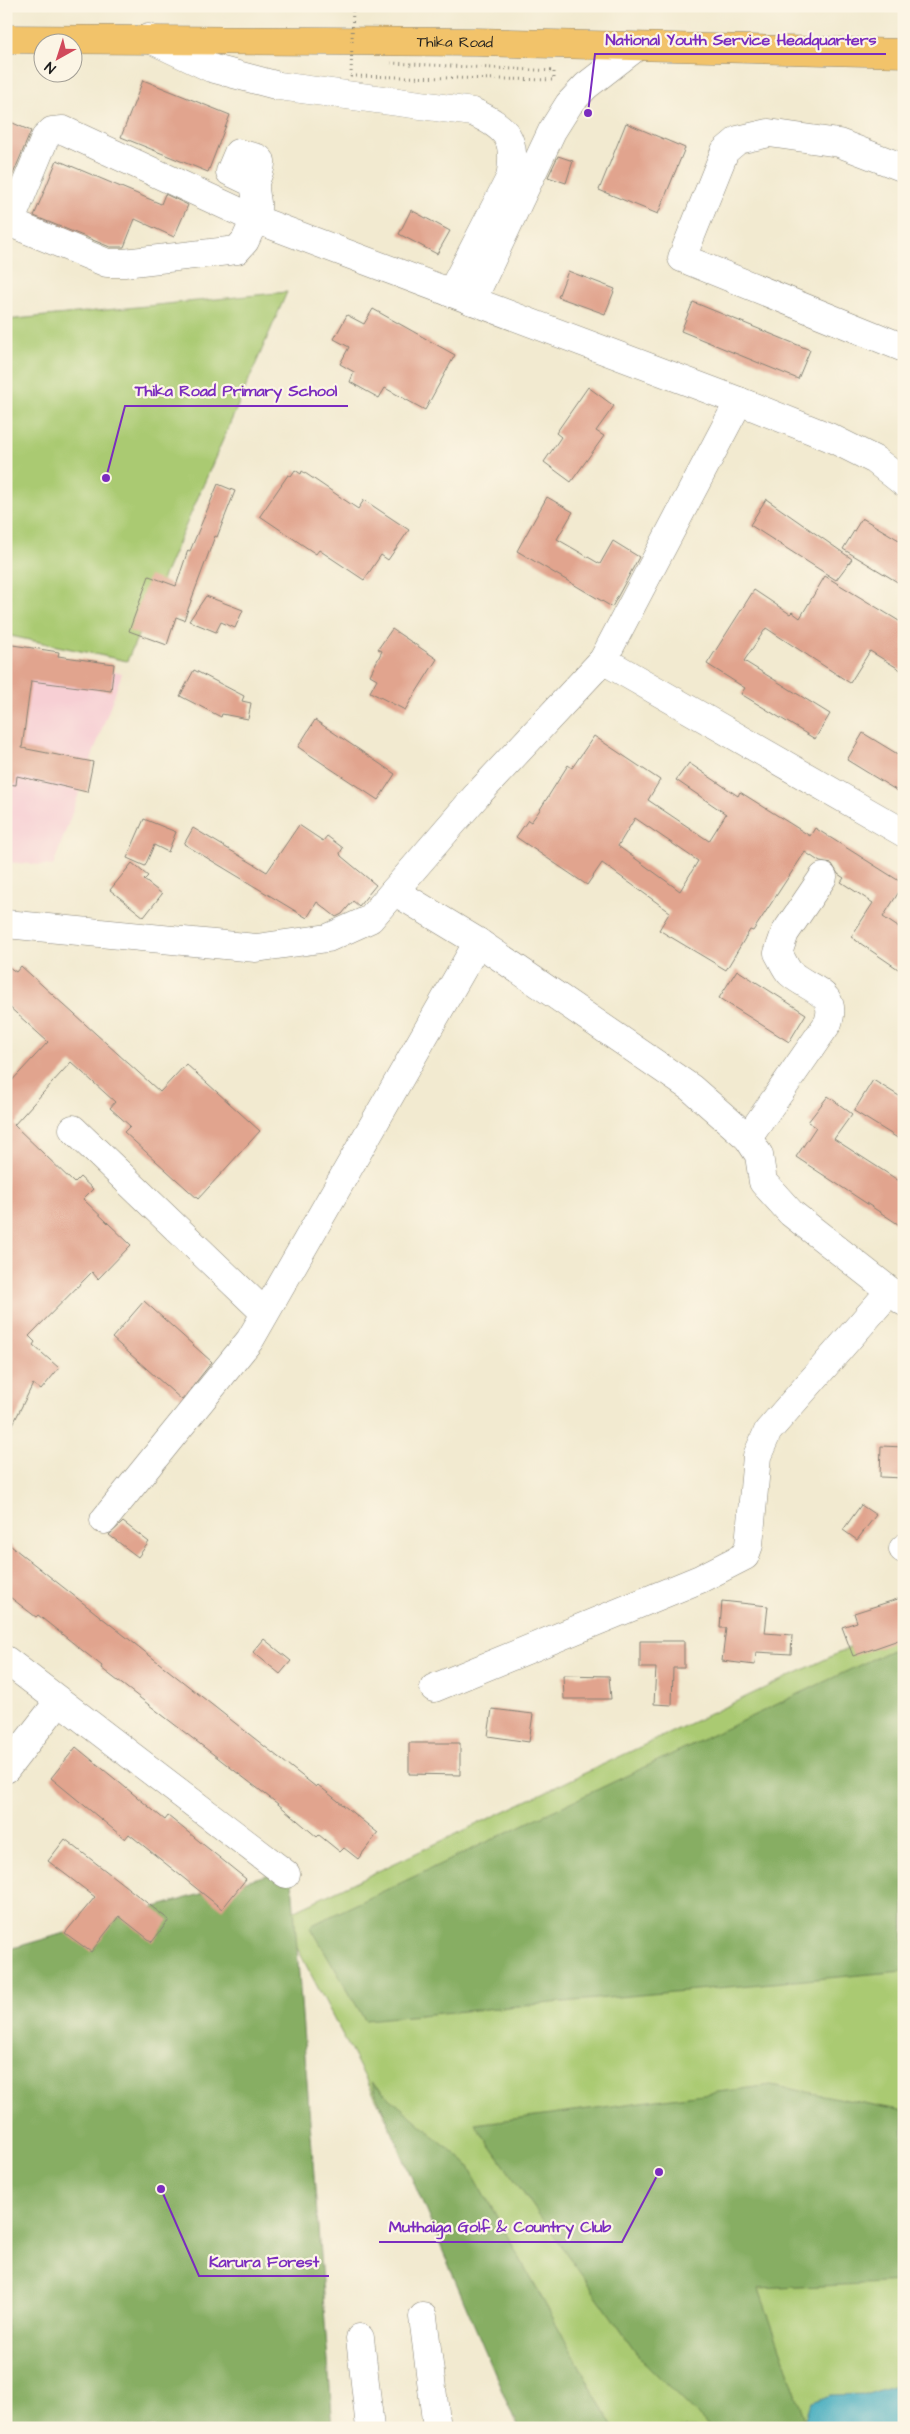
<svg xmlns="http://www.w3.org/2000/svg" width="910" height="2434" viewBox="0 0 910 2434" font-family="'Architects Daughter',sans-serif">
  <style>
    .built { fill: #f7cfd4 }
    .green { fill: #aaca72; stroke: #637347 }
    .forest { fill: #87ae64; stroke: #526540 }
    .water { fill: #3faabe; stroke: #2e636d }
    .building { fill: #e1a48e; fill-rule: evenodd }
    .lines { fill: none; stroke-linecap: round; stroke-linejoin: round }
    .minor-casing { stroke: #878376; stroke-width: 29 }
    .major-casing { stroke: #878376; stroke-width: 29 }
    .minor { stroke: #fff; stroke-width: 28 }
    .major { stroke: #f2c36a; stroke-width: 28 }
    .path-bridge { stroke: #878376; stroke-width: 3; stroke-dasharray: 1 4; stroke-linecap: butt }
    .labels { text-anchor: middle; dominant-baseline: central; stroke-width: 4.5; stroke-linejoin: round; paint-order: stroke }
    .street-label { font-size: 15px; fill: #1c1c1c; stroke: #fcf5e5 }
    .leader { fill: none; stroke: #7b2cbf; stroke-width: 2 }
    .callout-dot { fill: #7b2cbf; stroke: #fcf5e5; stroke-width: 2 }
    .callout-label { font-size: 16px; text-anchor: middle; font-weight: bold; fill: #7b2cbf; stroke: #fcf5e5; stroke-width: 4.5; stroke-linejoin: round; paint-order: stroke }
  </style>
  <rect width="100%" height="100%" fill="#fcf5e5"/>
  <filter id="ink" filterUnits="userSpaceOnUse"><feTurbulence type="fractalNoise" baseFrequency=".02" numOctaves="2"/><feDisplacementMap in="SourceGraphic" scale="10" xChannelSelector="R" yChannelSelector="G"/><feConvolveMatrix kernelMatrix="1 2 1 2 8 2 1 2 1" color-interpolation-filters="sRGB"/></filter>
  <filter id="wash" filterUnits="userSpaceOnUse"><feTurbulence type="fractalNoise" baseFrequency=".0096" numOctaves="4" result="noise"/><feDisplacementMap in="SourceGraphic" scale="20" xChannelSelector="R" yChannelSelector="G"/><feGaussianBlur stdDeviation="1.12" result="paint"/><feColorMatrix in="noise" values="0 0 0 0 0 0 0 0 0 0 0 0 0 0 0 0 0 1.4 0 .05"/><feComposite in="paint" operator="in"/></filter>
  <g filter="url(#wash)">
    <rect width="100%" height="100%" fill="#f2ead0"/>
    <!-- built -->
    <path class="built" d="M 6,649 L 122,673 L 53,866 L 6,862 Z"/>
    <!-- green -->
    <g class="green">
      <path d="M 287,292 L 127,661 L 6,635 L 6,320 Z"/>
      <path d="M 904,1622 L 904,2428 L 548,2428 L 281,1917 Z"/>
    </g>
    <!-- forest -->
    <g class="forest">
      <path d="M 904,1644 L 904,1971 L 365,2020 L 310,1926 Z"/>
      <path d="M 291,1868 L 333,2428 L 6,2428 L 6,1950 Z"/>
      <path d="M 371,2082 L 468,2165 L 614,2428 L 518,2428 Z"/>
      <path d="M 771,2085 L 904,2111 L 904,2282 L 759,2289 L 808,2428 L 711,2428 L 641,2359 L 475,2124 Z"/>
    </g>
    <!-- water -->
    <path class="water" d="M 901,2383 L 904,2383 L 904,2428 L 805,2428 L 804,2425 L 811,2402 L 831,2395 L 868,2394 Z"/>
    <g id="blocks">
      <!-- building -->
      <g class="building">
        <path d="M 143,80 L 230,115 L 208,172 L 121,137 Z"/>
        <path d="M 6,120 L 31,131 L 6,191 Z"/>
        <path d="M 626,123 L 685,148 L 658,214 L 599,190 Z"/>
        <path d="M 558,156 L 573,161 L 566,183 L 548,177 Z"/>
        <path d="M 57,160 L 161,204 L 165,194 L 188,205 L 174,237 L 135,219 L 124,247 L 110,247 L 34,216 Z"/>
        <path d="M 411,210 L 450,231 L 437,254 L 399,234 Z"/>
        <path d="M 568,271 L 615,289 L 605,314 L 558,297 Z"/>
        <path d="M 693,302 L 810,350 L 798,379 L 681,331 Z"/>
        <path d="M 373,309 L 455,355 L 425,410 L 385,388 L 379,398 L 350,382 L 354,372 L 340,364 L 349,347 L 334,339 L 347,315 L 364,324 Z"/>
        <path d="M 588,387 L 614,406 L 596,431 L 604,436 L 571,482 L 544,462 L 561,437 L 556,433 Z"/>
        <path d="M 295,470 L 301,474 L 302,471 L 358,509 L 364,500 L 409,530 L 388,560 L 381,555 L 364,580 L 319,550 L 316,554 L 260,516 L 288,475 L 291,476 Z"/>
        <path d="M 218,484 L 235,491 L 217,537 L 215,536 L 184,620 L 176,617 L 167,645 L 129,631 L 149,576 L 176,586 L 188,550 L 190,551 Z"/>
        <path d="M 547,497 L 573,512 L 557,539 L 600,564 L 613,541 L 639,557 L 612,607 L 517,551 Z"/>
        <path d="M 766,499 L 852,559 L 836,580 L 750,525 Z"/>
        <path d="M 862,518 L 904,543 L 904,586 L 843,549 Z"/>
        <path d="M 825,576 L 904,624 L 904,672 L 870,651 L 850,683 L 766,628 L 744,661 L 830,714 L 815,739 L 741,694 L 745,688 L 707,664 L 754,590 L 790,614 L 792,612 L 800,618 Z"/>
        <path d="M 206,596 L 243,610 L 235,628 L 221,622 L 216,632 L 189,621 Z"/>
        <path d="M 392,629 L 437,659 L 405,710 L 370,692 L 377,679 L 370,675 L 382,651 L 378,649 Z"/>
        <path d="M 6,644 L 59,652 L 58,656 L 114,664 L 111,691 L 31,681 L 22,748 L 93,762 L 87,792 L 17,776 L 16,785 L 6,784 Z"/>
        <path d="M 194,670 L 244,696 L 242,701 L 251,703 L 248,719 L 222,714 L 221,717 L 180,696 Z"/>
        <path d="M 315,720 L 395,774 L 378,800 L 298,747 Z"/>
        <path d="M 863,733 L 904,758 L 904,795 L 847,760 Z"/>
        <path d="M 594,736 L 660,780 L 648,800 L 709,841 L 726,814 L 676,780 L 689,763 L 738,796 L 740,792 L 810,836 L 815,828 L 904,884 L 883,917 L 904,931 L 904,973 L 851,937 L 873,903 L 841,882 L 844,878 L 838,874 L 832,864 L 820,862 L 805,852 L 753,931 L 750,930 L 726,970 L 659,930 L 670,912 L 602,863 L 587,885 L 516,837 L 528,820 L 531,822 L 539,811 L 568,765 L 572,768 ZM 635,818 L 698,861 L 680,891 L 618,846 Z"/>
        <path d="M 144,819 L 176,832 L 168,852 L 154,845 L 145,866 L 127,858 Z"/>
        <path d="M 299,825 L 323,841 L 327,836 L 343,848 L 340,853 L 341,856 L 376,885 L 359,906 L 353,901 L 342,914 L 336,917 L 317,902 L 307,918 L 184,844 L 193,828 L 267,872 Z"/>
        <path d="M 132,863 L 148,876 L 144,880 L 162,894 L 144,917 L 110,890 Z"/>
        <path d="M 6,965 L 16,972 L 21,966 L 160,1092 L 186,1064 L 260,1131 L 198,1199 L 124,1132 L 130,1126 L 110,1108 L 115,1102 L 71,1062 L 14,1125 L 74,1183 L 80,1177 L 93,1189 L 83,1199 L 131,1245 L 98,1279 L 92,1272 L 29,1336 L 35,1342 L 33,1345 L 59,1368 L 41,1390 L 33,1384 L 6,1438 L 6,1087 L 48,1042 L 6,1004 Z"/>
        <path d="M 737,970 L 806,1014 L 789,1042 L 719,998 Z"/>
        <path d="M 873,1080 L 904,1099 L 904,1142 L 854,1111 Z"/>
        <path d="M 828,1096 L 852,1114 L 834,1139 L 904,1184 L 904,1228 L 796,1157 L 816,1127 L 808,1122 Z"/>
        <path d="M 144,1301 L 212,1362 L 182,1400 L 112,1338 Z"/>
        <path d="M 881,1446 L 904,1447 L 904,1478 L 880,1477 Z"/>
        <path d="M 861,1505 L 876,1515 L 857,1540 L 843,1530 Z"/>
        <path d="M 123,1522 L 149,1542 L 138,1557 L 109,1535 Z"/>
        <path d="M 6,1542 L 316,1787 L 318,1785 L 378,1833 L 358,1859 L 344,1848 L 340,1852 L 319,1835 L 317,1837 L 278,1804 L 101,1668 L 102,1666 L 38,1615 L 36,1617 L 6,1594 Z"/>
        <path d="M 904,1597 L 904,1638 L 853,1656 L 842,1627 L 857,1622 L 854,1613 Z"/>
        <path d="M 722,1601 L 768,1606 L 765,1633 L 792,1635 L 791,1654 L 756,1652 L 755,1665 L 722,1661 L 726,1628 L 720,1628 Z"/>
        <path d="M 264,1639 L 291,1661 L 280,1674 L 253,1652 Z"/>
        <path d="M 640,1641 L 684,1641 L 684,1668 L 673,1668 L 672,1705 L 654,1704 L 656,1668 L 640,1668 Z"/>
        <path d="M 563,1675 L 609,1676 L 611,1699 L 564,1699 Z"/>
        <path d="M 492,1709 L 533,1714 L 529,1742 L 488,1736 Z"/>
        <path d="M 409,1743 L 460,1743 L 460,1775 L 409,1774 Z"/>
        <path d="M 76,1747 L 165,1820 L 168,1816 L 246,1879 L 222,1909 L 129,1834 L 125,1839 L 51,1778 Z"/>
        <path d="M 65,1839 L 169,1920 L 152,1942 L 119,1916 L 91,1952 L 65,1933 L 95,1897 L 48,1861 Z"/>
      </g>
    </g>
  </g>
  <g filter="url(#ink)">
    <use href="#blocks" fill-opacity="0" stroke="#878376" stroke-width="1"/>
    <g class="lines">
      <!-- minor casing -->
      <g class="minor-casing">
        <g id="minor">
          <path d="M 148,38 L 211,68 L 279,86 L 473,112 C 508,128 517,139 510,178 L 451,293"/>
          <path d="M 904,168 L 839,143 L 769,133 L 738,140 L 725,151 L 682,258 L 904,348"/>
          <path d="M 6,221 L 107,263 L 124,263 L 237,250 L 245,241 L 255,219 L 739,401 L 829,437 L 875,460 L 904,483"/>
          <path d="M 10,223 L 45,138 L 52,131 L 63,130 L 255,219 C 260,202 255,200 255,186 C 255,177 262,170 261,161 L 258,158 L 238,153 L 230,172 L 255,184"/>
          <path d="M 472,301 L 552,131 L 569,104 L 586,86 L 635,48"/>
          <path d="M 603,660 L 904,833"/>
          <path d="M 394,891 L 478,942 L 691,1088 L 748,1138 L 759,1155 L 763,1182 L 791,1213 L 904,1302"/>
          <path d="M 6,924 L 256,948 L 328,938 L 370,919 L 477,795 L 603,660 L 739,401"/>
          <path d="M 73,1129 L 265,1313"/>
          <path d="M 748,1138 L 828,1023 C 839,992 809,990 790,973 C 785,968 782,959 778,953 L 785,933 L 823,877"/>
          <path d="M 104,1520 L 250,1340 L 478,942"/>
          <path d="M 903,1549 L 904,1548"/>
          <path d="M 6,1660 L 286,1874"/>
          <path d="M 434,1688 L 700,1579 L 745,1556 L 749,1545 L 757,1456 L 768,1431 L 890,1291"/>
          <path d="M 6,1769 L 59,1701"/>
          <path d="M 423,2317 L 437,2428"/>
          <path d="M 360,2338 L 370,2428"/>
        </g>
      </g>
      <!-- major casing -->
      <g class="major-casing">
        <g id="major">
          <path id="s1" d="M 6,39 L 476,42 L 904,53"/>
        </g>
      </g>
      <!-- minor -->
      <use href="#minor" class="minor"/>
      <!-- major -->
      <use href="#major" class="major"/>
      <!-- path-bridge -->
      <path class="path-bridge" d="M 353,6 L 351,76 L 554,80 L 554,71 L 391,63"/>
    </g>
  </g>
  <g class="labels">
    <!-- street labels -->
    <g class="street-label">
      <text stroke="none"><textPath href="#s1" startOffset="449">Thika Road</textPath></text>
    </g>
  </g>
  <!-- callouts -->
  <path class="leader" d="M588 113L595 54H886M106 478L125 406H348M659 2172L622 2242H379M161 2189L199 2276H329"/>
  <g class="callout-dot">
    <circle cx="588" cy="113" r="5"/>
    <circle cx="106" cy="478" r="5"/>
    <circle cx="659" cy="2172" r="5"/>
    <circle cx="161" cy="2189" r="5"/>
  </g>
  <g class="callout-label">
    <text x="741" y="45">National Youth Service Headquarters</text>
    <text x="236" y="396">Thika Road Primary School</text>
    <text x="500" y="2232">Muthaiga Golf &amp; Country Club</text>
    <text x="264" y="2267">Karura Forest</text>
  </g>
  <!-- margin -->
  <rect width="910" height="2434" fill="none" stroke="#fcf5e5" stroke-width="25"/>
  <!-- north arrow -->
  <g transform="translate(58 58) rotate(219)"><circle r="24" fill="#fcf5e5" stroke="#a29e95"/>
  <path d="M0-4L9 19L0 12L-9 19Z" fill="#d1495b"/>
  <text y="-8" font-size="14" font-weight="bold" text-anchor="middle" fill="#1c1c1c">N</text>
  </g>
</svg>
